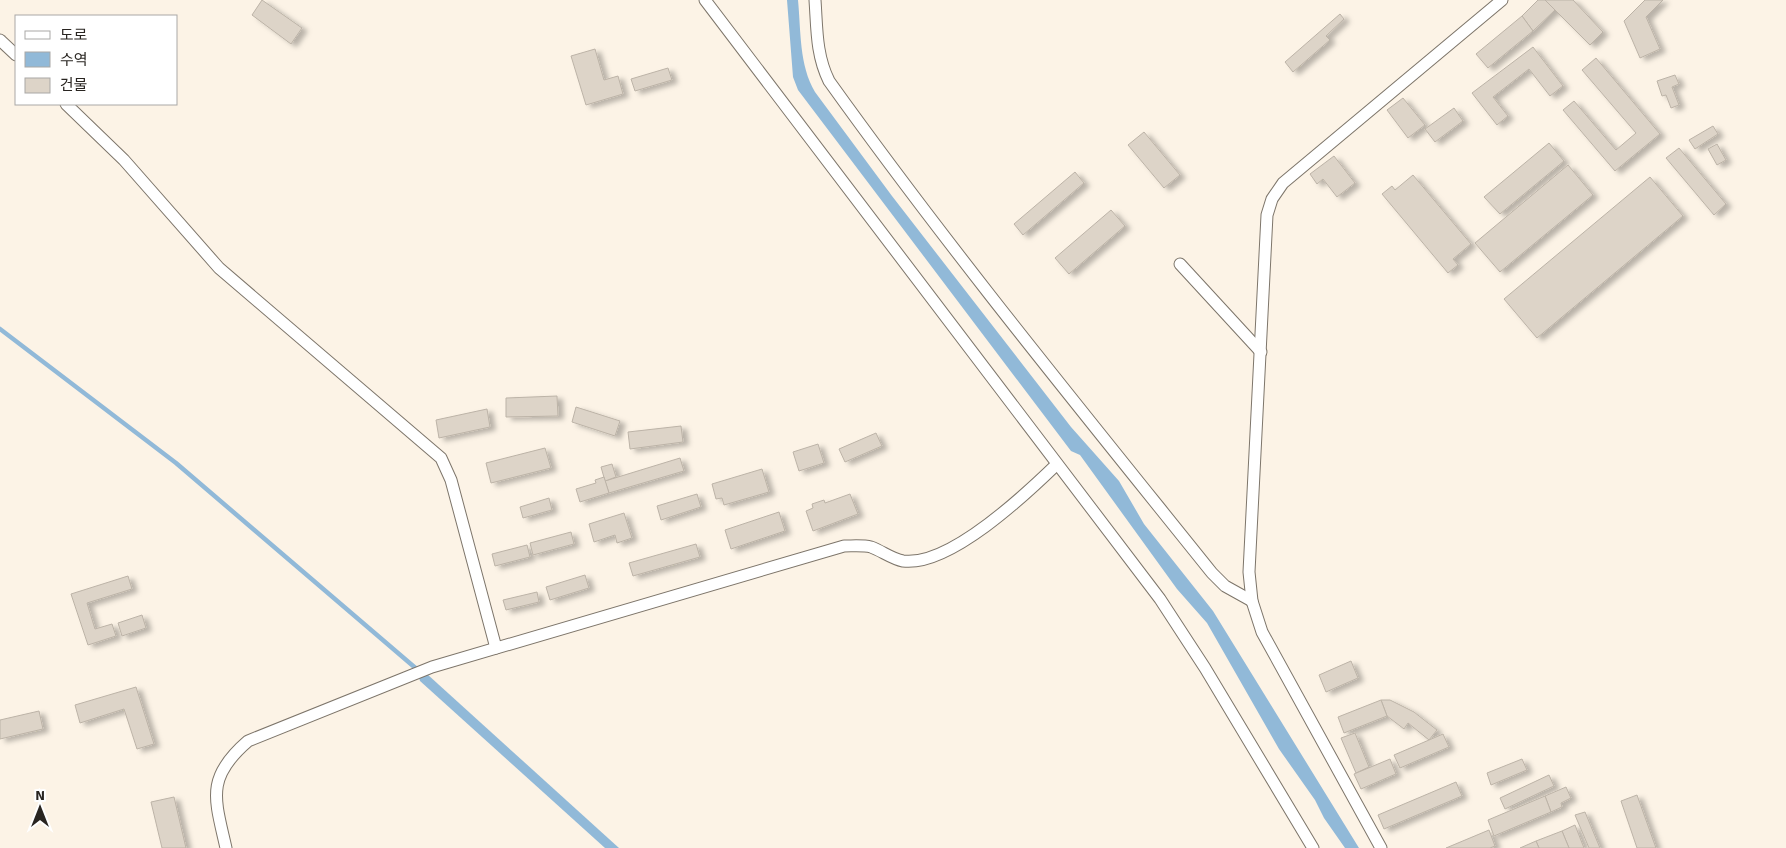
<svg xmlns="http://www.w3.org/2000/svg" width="1786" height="848" viewBox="0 0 1786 848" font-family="Signika,'Noto Sans KR',sans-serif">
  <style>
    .water { fill: #91b9d8 }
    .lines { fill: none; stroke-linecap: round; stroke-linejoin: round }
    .stream { stroke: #91b9d8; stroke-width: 4.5 }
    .building { fill: #ddd4c8; stroke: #bcb3a7; filter: url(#shadow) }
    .street-casing { stroke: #7d756a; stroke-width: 13 }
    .street { stroke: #fff; stroke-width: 11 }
  </style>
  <defs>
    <filter id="shadow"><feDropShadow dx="5.5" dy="3" stdDeviation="2.5" flood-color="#0004"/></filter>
  </defs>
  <rect width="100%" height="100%" fill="#fcf3e6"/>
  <!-- water -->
  <g class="water">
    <path d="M 787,0 L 798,0 C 801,31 799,65 815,92 L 892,196 L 1071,427 L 1119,481 L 1144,524 L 1213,611 L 1359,848 L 1345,848 L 1324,818 L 1315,800 L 1279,749 L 1207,623 L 1177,589 L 1080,455 L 1071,451 L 798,90 L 793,77 Z"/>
    <path d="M 418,674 L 427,674 L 619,848 L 605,848 L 420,681 Z"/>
  </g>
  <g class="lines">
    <!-- stream -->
    <path class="stream" d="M 0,329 L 176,463 L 419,671"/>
  </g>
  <!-- building -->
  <g class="building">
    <path d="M 262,0 L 302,28 L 291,44 L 252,15 Z"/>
    <path d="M 1538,0 L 1545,0 L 1555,10 L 1533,31 L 1522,16 Z"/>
    <path d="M 1545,0 L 1573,0 L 1603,32 L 1590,45 Z"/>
    <path d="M 1645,0 L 1663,0 L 1646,17 L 1660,49 L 1640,58 L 1624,21 Z"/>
    <path d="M 1340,14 L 1344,19 L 1326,36 L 1330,40 L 1293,72 L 1285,62 Z"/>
    <path d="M 1522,16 L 1533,31 L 1488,68 L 1476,54 Z"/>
    <path d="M 1533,47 L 1563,86 L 1550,96 L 1529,69 L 1493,97 L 1508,116 L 1497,125 L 1472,93 Z"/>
    <path d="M 595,49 L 604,80 L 618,76 L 623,94 L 586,105 L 571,56 Z"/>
    <path d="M 1596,58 L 1660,134 L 1615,171 L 1563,110 L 1574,101 L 1616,150 L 1636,133 L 1582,70 Z"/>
    <path d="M 668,68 L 672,80 L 635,91 L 631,79 Z"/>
    <path d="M 1675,75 L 1679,84 L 1672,87 L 1679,105 L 1671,108 L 1666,95 L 1662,96 L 1657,81 Z"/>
    <path d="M 1403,98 L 1425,125 L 1408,138 L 1387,110 Z"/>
    <path d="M 1454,108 L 1463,121 L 1435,142 L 1425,129 Z"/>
    <path d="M 1713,126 L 1718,134 L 1695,149 L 1689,140 Z"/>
    <path d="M 1144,132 L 1180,175 L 1164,188 L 1128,145 Z"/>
    <path d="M 1549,143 L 1564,161 L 1500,214 L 1484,197 Z"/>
    <path d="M 1717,144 L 1726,160 L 1717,165 L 1708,149 Z"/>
    <path d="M 1679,148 L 1726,204 L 1714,215 L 1666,158 Z"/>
    <path d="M 1334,156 L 1355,183 L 1337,197 L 1323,179 L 1317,184 L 1310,174 Z"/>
    <path d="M 1568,165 L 1593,195 L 1500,272 L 1475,243 Z"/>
    <path d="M 1075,172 L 1084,183 L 1023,235 L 1014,224 Z"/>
    <path d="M 1413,175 L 1471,244 L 1453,259 L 1458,265 L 1448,273 L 1382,194 L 1392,186 L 1395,190 Z"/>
    <path d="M 1650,177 L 1683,216 L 1537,338 L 1504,299 Z"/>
    <path d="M 1111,210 L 1125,226 L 1069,274 L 1055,258 Z"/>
    <path d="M 557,396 L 558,416 L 506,417 L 506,398 Z"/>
    <path d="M 576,407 L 620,421 L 615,436 L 572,422 Z"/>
    <path d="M 487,409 L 490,427 L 439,438 L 436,420 Z"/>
    <path d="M 681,426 L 683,442 L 630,449 L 628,432 Z"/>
    <path d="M 876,433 L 882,446 L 845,462 L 839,449 Z"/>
    <path d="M 818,444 L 824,463 L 799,471 L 793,452 Z"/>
    <path d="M 545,448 L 551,468 L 491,483 L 486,463 Z"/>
    <path d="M 680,458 L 684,471 L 609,493 L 605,481 Z"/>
    <path d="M 612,464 L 616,477 L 605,481 L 601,467 Z"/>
    <path d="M 762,469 L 769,492 L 724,505 L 722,498 L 716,499 L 712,484 Z"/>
    <path d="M 604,477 L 609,493 L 580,502 L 576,489 L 596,483 L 595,480 Z"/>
    <path d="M 697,494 L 701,507 L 661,520 L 657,506 Z"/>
    <path d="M 850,494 L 858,514 L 813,531 L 806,511 L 813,508 L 812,504 L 824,500 L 825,503 Z"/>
    <path d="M 549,498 L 552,510 L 523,518 L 520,507 Z"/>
    <path d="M 779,512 L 785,531 L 731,549 L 725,530 Z"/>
    <path d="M 624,513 L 632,538 L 617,543 L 615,535 L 594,542 L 589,524 Z"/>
    <path d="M 571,532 L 574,544 L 533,555 L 530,543 Z"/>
    <path d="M 696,544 L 700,557 L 633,576 L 629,563 Z"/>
    <path d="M 527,545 L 530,557 L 495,566 L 492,554 Z"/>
    <path d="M 585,575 L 589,588 L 550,600 L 546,587 Z"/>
    <path d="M 128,576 L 132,589 L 87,603 L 95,629 L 112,624 L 116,636 L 88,645 L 71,594 Z"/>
    <path d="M 537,592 L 539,602 L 506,610 L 503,600 Z"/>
    <path d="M 142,615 L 146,628 L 122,636 L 118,623 Z"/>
    <path d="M 1351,661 L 1358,678 L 1326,692 L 1319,675 Z"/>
    <path d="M 136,687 L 154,744 L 137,749 L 124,709 L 80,723 L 75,705 Z"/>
    <path d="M 1381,700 L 1390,700 L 1414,712 L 1437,730 L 1429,740 L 1408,723 L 1404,729 L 1387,716 Z"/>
    <path d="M 1381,700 L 1387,716 L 1344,733 L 1338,717 Z"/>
    <path d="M 39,711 L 43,729 L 0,739 L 0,720 Z"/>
    <path d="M 1355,733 L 1369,767 L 1356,773 L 1341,738 Z"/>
    <path d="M 1443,734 L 1449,747 L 1400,768 L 1394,755 Z"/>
    <path d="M 1390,759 L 1396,774 L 1361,789 L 1354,774 Z"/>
    <path d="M 1522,759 L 1527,770 L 1491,785 L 1487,773 Z"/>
    <path d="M 1549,775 L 1554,786 L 1505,809 L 1500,798 Z"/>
    <path d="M 1456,782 L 1462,796 L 1384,829 L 1378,815 Z"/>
    <path d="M 1566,787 L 1571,798 L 1561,803 L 1562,807 L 1551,812 L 1545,796 Z"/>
    <path d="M 1637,795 L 1656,848 L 1637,848 L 1621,801 Z"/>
    <path d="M 1545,796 L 1551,812 L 1494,836 L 1488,820 Z"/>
    <path d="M 174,797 L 186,848 L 162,848 L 151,802 Z"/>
    <path d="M 1585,812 L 1600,848 L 1589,848 L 1575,815 Z"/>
    <path d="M 1575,825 L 1584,848 L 1569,848 L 1562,831 Z"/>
    <path d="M 1489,830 L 1495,846 L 1490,848 L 1446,848 Z"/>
    <path d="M 1562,831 L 1569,848 L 1539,848 L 1536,841 Z"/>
    <path d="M 1536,841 L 1539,848 L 1520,848 Z"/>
  </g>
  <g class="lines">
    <!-- street casing -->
    <g class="street-casing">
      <g id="street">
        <path d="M 705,0 L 1160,599 L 1205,668 L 1313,848"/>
        <path d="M 815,0 C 817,28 816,55 829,81 C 950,250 1082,411 1212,573 L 1225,586 L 1252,601"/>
        <path d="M 0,40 L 16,55"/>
        <path d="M 66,104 L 124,160 L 219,268 L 441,458 L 451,480 L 496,648"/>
        <path d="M 1180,264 L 1261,352"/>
        <path d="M 226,848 C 215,799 205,778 248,741 L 432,667 L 844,546 C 853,546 863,545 871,547 C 882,551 892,559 903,561 C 949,567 1025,495 1056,465"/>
        <path d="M 1381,848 L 1262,632 L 1252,601 L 1249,572 L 1267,215 L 1272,199 L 1283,183 L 1502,0"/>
      </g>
    </g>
    <!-- street -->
    <use href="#street" class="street"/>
  </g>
  <!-- legend -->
  <rect x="15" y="15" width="162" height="90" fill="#ffffff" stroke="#a9a8a6"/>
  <rect x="25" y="31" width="25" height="8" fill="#ffffff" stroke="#a9a8a6"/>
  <text x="60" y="40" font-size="15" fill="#292521">도로</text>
  <rect x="25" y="52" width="25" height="15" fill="#91b9d8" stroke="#a9a8a6"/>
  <text x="60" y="65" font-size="15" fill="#292521">수역</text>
  <rect x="25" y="78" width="25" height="15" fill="#ddd4c8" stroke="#a9a8a6"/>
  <text x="60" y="90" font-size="15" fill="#292521">건물</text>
  <!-- north arrow -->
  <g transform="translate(40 808)" stroke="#ffffff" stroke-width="4" paint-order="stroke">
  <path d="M0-4L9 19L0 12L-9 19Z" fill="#292521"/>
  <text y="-8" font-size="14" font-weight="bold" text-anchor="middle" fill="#292521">N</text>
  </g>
</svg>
